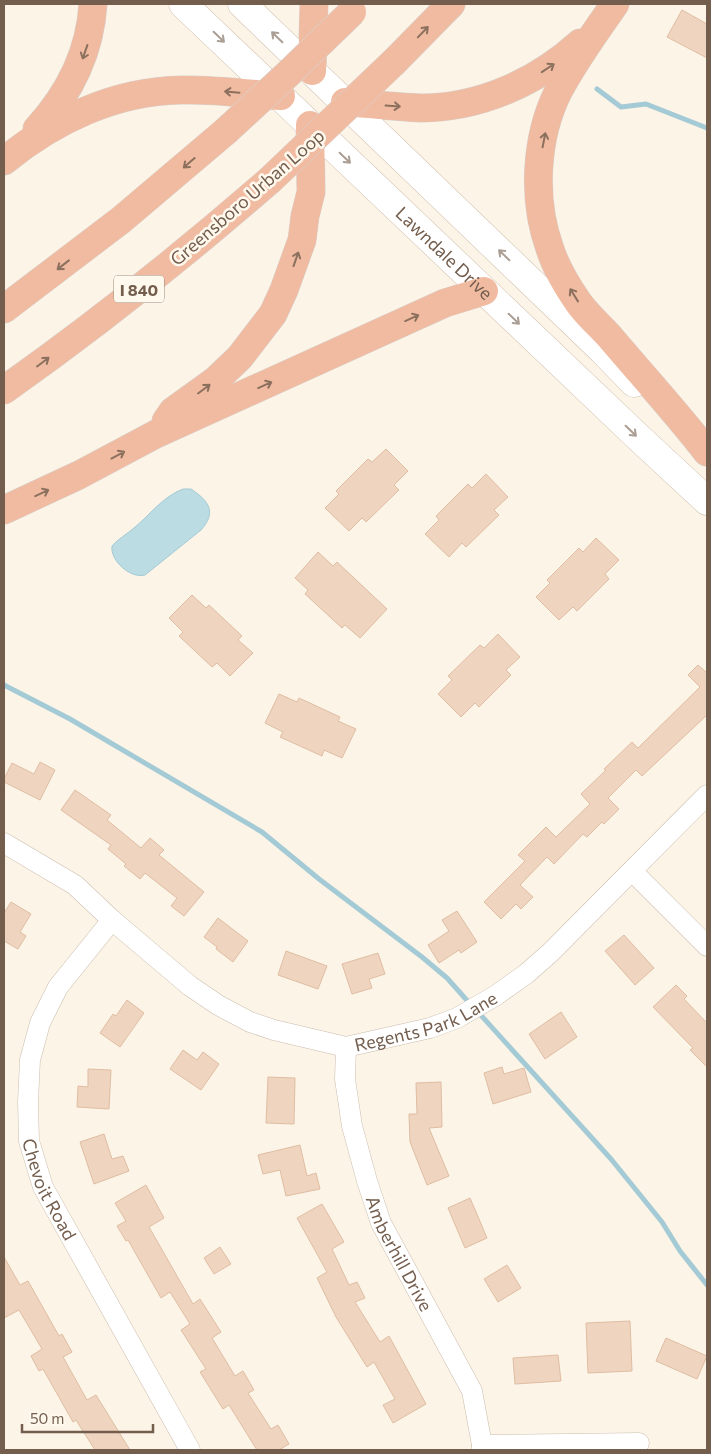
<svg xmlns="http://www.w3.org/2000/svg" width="711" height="1454" viewBox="0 0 711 1454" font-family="Commissioner,sans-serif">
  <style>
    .water { fill: #bcdce3; stroke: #a3cad5 }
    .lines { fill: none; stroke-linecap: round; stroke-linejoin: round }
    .stream { stroke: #a3cad5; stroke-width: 5 }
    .building { fill: #efd5c0; stroke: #e0bda2 }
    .minor-casing { stroke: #ccbdae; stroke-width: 21 }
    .secondary-casing { stroke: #d1bfae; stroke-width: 29 }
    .motorway-casing { stroke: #d8d2cd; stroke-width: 29 }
    .minor { stroke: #fff; stroke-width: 20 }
    .secondary { stroke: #fff; stroke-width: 28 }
    .motorway { stroke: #f1bba2; stroke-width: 28 }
    .motorway-bridge-casing { stroke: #d8d2cd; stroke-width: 29; stroke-linecap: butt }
    .motorway-bridge { stroke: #f1bba2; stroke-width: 28 }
    .oneway { stroke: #8c705e }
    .oneway2 { stroke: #ab9e94 }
    .labels { text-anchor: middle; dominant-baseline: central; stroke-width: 5; stroke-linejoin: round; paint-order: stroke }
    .shield { fill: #fef8ed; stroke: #9d8c7d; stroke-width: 1 }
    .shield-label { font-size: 16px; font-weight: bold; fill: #735d4d }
    .street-label { font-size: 18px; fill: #735d4d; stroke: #fef8ed }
  </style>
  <rect width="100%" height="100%" fill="#fbf4e7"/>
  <!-- water -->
  <path class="water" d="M 183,489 L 191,489 C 209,501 217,512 201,530 L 145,575 C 131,579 110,561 112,546 C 118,539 127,534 134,528 C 150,515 162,497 183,489 Z"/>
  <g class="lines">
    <!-- stream -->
    <g class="stream">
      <path d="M 597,89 L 621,107 L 646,104 L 707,128"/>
      <path d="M 4,685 L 70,719 L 262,832 L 319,879 L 422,957 L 447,978 L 472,1006"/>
      <path d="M 478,1012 L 611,1159 L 662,1222 L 680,1251 L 707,1285"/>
    </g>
  </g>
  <!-- building -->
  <g class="building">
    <path d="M 682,10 L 707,24 L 707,58 L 667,37 Z"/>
    <path d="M 386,449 L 408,471 L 394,485 L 399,490 L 366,522 L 362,518 L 349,531 L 325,508 L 339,494 L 336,491 L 368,459 L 372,462 Z"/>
    <path d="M 486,474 L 508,497 L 494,510 L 499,515 L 466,547 L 462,543 L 449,557 L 425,534 L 439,520 L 436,516 L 468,484 L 472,488 Z"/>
    <path d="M 596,538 L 619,560 L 605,574 L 609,579 L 577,611 L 573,607 L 559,620 L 536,597 L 550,583 L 547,580 L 579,548 L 583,552 Z"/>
    <path d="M 318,552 L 333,566 L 337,562 L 387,609 L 360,638 L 345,625 L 342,628 L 305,594 L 308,590 L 295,578 Z"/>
    <path d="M 192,595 L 206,608 L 209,605 L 242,636 L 238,640 L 253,653 L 230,676 L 217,663 L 212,667 L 179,636 L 183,632 L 169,618 Z"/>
    <path d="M 498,634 L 520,657 L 506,670 L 511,675 L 479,707 L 475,703 L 461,717 L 438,694 L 452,680 L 448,676 L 480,645 L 484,648 Z"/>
    <path d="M 698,665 L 707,673 L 707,715 L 642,776 L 636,770 L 608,798 L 619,809 L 604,824 L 602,822 L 587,837 L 583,834 L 554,864 L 547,857 L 520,885 L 533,897 L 521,909 L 516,904 L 501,919 L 484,902 L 525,861 L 518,855 L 546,827 L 556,837 L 590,804 L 581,794 L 606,770 L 604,769 L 632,742 L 638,748 L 700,687 L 688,675 Z"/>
    <path d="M 279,694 L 297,702 L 299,698 L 340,717 L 338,721 L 356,729 L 342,758 L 324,750 L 322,756 L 280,737 L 283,732 L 265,723 Z"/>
    <path d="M 40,762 L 55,770 L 40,800 L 4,782 L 4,779 L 12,763 L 34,774 Z"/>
    <path d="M 75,790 L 111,815 L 107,820 L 141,848 L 150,838 L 164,850 L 159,855 L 204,892 L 184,916 L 171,906 L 177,898 L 145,873 L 140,879 L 124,866 L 126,864 L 108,849 L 111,845 L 61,810 Z"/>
    <path d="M 11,902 L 31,914 L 20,932 L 26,936 L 18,949 L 4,941 L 4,913 Z"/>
    <path d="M 457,911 L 477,942 L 461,953 L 459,950 L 439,963 L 428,945 L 449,931 L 442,920 Z"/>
    <path d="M 218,918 L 248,941 L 233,962 L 216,949 L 217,947 L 204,937 Z"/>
    <path d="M 624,935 L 654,968 L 635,985 L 605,951 Z"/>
    <path d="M 286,951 L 327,966 L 318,989 L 278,975 Z"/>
    <path d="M 378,953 L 385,974 L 369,979 L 372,988 L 352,994 L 342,964 Z"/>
    <path d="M 676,985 L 687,996 L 684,999 L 707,1023 L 707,1067 L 690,1050 L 693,1048 L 653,1007 Z"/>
    <path d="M 127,1000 L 144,1013 L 120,1047 L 100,1033 L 113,1014 L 116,1016 Z"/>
    <path d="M 561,1012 L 577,1037 L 545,1059 L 529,1034 Z"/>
    <path d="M 183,1050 L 197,1060 L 203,1052 L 219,1064 L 201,1090 L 170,1069 Z"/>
    <path d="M 502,1067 L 504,1074 L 524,1068 L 531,1092 L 493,1104 L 484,1073 Z"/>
    <path d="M 88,1069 L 111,1070 L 109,1109 L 77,1107 L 78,1086 L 88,1087 Z"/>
    <path d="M 268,1077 L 295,1078 L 294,1124 L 266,1123 Z"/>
    <path d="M 441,1082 L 442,1127 L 429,1128 L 449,1176 L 427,1185 L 410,1142 L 409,1114 L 417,1114 L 416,1083 Z"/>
    <path d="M 104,1134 L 112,1159 L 123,1156 L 129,1171 L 94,1184 L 80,1142 Z"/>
    <path d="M 300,1145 L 307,1176 L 316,1173 L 320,1189 L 286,1196 L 280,1170 L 263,1174 L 258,1155 Z"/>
    <path d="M 146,1185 L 164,1218 L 149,1227 L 193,1304 L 200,1299 L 221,1332 L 212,1338 L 235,1376 L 243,1371 L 254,1390 L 248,1393 L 271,1429 L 278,1425 L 289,1444 L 279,1450 L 257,1450 L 229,1405 L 223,1409 L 200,1372 L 206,1369 L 181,1330 L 190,1324 L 170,1292 L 161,1298 L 128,1240 L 126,1241 L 117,1226 L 126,1221 L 115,1203 Z"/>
    <path d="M 470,1198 L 487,1238 L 465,1248 L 448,1208 Z"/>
    <path d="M 322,1204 L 344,1242 L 332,1249 L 349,1285 L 357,1282 L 365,1298 L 355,1302 L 380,1342 L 389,1336 L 426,1404 L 393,1423 L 383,1405 L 395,1399 L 374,1362 L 367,1367 L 336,1317 L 317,1278 L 327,1272 L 297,1218 Z"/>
    <path d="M 220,1247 L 231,1264 L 214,1274 L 204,1258 Z"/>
    <path d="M 4,1257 L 20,1285 L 28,1281 L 59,1336 L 62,1334 L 72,1352 L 63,1357 L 87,1400 L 96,1395 L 130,1450 L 95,1450 L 76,1420 L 73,1422 L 43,1369 L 39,1371 L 31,1356 L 42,1349 L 19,1310 L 4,1318 Z"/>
    <path d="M 507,1265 L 521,1288 L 498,1302 L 484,1279 Z"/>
    <path d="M 630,1321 L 632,1371 L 588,1373 L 586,1323 Z"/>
    <path d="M 666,1338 L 707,1356 L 697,1379 L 656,1361 Z"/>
    <path d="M 558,1355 L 561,1381 L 515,1384 L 513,1358 Z"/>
  </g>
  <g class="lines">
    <!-- minor casing -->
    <g class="minor-casing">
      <g id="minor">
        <path id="s1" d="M 4,843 L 75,885 L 112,920 L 190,986 L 218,1005 L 250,1022 L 274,1030 L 346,1047 L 430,1028 L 457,1018 L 495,996 L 526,974 L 550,953 L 707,795"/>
        <path d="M 632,871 L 707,946"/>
        <path id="s2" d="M 112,920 L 58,987 L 40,1023 L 30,1060 L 28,1102 L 29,1141 L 43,1187 L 190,1450"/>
        <path id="s3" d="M 346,1047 L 345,1079 L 352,1126 L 367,1181 L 381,1223 L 472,1391 L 482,1445 L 482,1450"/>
        <path d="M 482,1445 L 639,1443"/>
      </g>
    </g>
    <!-- secondary casing -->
    <g class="secondary-casing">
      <g id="secondary">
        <path id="s4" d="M 183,4 L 638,437 L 707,501"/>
        <path d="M 242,4 L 602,350 L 634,383"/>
      </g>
    </g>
    <!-- motorway casing -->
    <g class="motorway-casing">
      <g id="motorway">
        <path d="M 615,4 C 596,31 575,60 559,90 C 535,137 532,200 550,249 C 556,268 567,286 578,302 C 587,315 599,325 609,336 C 642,375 676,412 707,452"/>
        <path d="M 395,61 L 451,4"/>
        <path d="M 312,71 L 314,4"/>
        <path d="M 345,102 C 370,104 395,107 421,108 C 480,108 537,82 580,43"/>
        <path d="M 37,129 C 70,93 90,53 93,4"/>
        <path d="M 4,161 C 54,120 115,91 181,90 C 215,89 248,94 281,96"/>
        <path d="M 4,309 L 121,220 L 226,131"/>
        <path d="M 4,390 C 96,325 185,254 270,180"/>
        <path d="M 166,421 L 173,411 L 216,380 L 240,357 L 273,314 L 284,290 L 302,240 L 305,216 L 311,192 L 310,125"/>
        <path d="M 4,510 L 79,475 L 156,434 L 445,303 L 484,291"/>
      </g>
    </g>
    <!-- minor -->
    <use href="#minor" class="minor"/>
    <!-- secondary -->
    <use href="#secondary" class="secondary"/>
    <!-- motorway -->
    <use href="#motorway" class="motorway"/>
    <!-- motorway-bridge casing -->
    <g class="motorway-bridge-casing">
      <g id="motorway-bridge">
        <path d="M 226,131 L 290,72 L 352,12"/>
        <path d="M 270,180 L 395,61"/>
      </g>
    </g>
    <!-- motorway-bridge -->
    <use href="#motorway-bridge" class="motorway-bridge"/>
  </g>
  <!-- one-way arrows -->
  <defs><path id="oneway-shaft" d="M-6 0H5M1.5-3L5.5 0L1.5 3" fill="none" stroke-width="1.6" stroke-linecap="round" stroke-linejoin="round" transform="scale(1.25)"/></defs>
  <g class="oneway">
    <use href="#oneway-shaft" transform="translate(423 32) rotate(-46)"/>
    <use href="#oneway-shaft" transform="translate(85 52) rotate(109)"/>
    <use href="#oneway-shaft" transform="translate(548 68) rotate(-34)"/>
    <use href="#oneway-shaft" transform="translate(232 92) rotate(-175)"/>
    <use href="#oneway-shaft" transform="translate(393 106) rotate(4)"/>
    <use href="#oneway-shaft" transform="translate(544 140) rotate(-79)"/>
    <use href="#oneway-shaft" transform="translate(189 163) rotate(139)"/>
    <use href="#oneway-shaft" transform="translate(296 259) rotate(-71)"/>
    <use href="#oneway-shaft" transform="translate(63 265) rotate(142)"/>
    <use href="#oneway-shaft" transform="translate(574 295) rotate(-122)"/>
    <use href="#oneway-shaft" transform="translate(412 318) rotate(-24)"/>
    <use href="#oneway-shaft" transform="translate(43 362) rotate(-37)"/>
    <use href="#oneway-shaft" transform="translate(265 385) rotate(-24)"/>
    <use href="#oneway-shaft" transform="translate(204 389) rotate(-37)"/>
    <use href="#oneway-shaft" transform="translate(118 455) rotate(-28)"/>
    <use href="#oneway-shaft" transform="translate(42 493) rotate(-25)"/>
  </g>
  <g class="oneway2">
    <use href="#oneway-shaft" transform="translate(219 37) rotate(44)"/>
    <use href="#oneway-shaft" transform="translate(277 37) rotate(-136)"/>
    <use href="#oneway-shaft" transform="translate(345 158) rotate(44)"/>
    <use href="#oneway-shaft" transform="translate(504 255) rotate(-136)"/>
    <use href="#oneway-shaft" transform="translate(514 319) rotate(44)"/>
    <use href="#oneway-shaft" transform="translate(631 431) rotate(44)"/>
  </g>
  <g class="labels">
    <!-- shield labels -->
    <rect class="shield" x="114" y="275.5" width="50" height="27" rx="4"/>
    <g class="shield-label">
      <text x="139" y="289">I 840</text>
    </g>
    <!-- street labels -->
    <g class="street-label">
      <text transform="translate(247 197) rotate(-41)">Greensboro Urban Loop</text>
      <text stroke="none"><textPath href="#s4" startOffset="361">Lawndale Drive</textPath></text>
      <text stroke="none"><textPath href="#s1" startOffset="489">Regents Park Lane</textPath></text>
      <text stroke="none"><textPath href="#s2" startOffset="298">Chevoit Road</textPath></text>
      <text stroke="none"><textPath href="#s3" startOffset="216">Amberhill Drive</textPath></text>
    </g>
  </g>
  <!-- border -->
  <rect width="711" height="1454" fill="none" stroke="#735d4d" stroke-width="10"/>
  <!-- scale -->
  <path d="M22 1424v8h131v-8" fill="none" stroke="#735d4d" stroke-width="2.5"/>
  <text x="30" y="1424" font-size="15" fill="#735d4d" stroke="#fef8ed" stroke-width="4" paint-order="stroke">50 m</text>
</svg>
